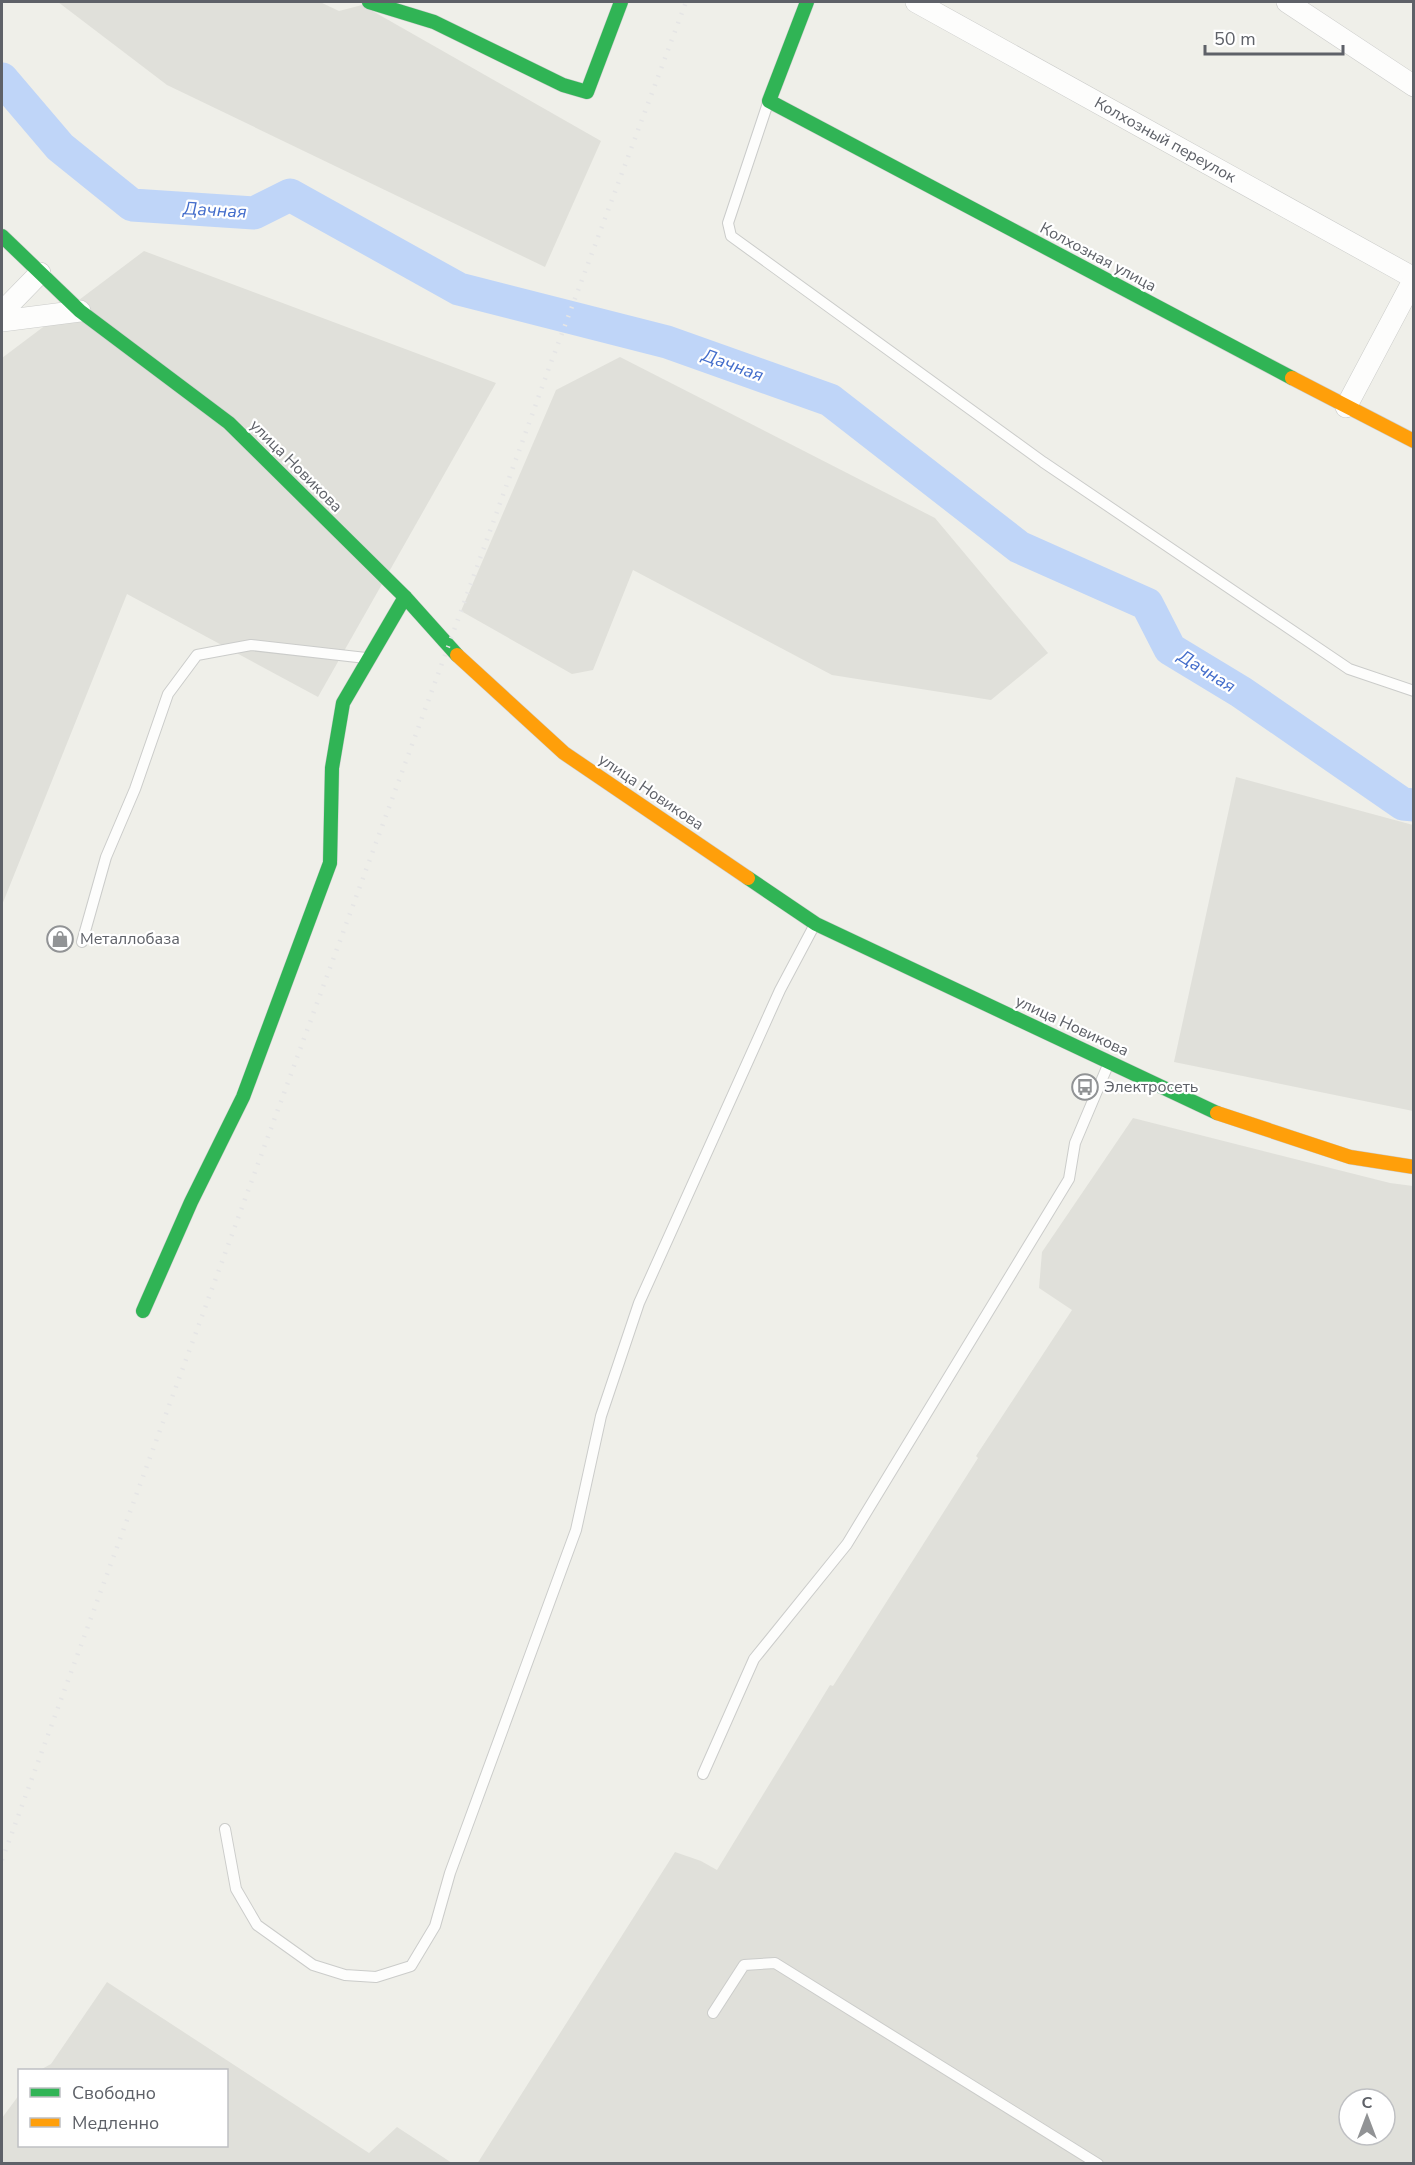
<svg xmlns="http://www.w3.org/2000/svg" width="1415" height="2165" viewBox="0 0 1415 2165" font-family="'Nunito Sans',sans-serif">
  <style>
    .industrial { fill: #e0e0da; fill-rule: evenodd }
    .lines { fill: none; stroke-linecap: round; stroke-linejoin: round }
    .river { stroke: #bfd5f8; stroke-width: 33 }
    .lane-casing { stroke: #cbccca; stroke-width: 12 }
    .street-casing { stroke: #cbccca; stroke-width: 22 }
    .fast-casing { stroke: #cbcccb; stroke-width: 15 }
    .slow-casing { stroke: #cbcccb; stroke-width: 15 }
    .lane { stroke: #fdfdfc; stroke-width: 10 }
    .street { stroke: #fdfdfc; stroke-width: 21 }
    .fast { stroke: #30b455; stroke-width: 14 }
    .slow { stroke: #ff9f0a; stroke-width: 14 }
    .rail { stroke: #e5e5e5; stroke-width: 4.5; stroke-dasharray: 1.5 8; stroke-linecap: butt }
    .labels { text-anchor: middle; dominant-baseline: central; stroke-width: 4.5; stroke-linejoin: round; paint-order: stroke }
    .street-label { font-size: 16px; fill: #5e6168; stroke: #fff }
    .poi-label { font-size: 16px; fill: #5e6168; stroke: #fff; text-anchor: start }
    .water-label { font-size: 18px; font-style: italic; fill: #436dcb; stroke: #fff }
  </style>
  <rect width="100%" height="100%" fill="#efefe9"/>
  <!-- industrial -->
  <g class="industrial">
    <path d="M 58,2 L 320,2 L 339,11 L 362,5 L 601,141 L 545,267 L 167,85 Z"/>
    <path d="M 144,251 L 496,383 L 318,697 L 127,594 L 2,905 L 2,358 Z"/>
    <path d="M 620,357 L 935,518 L 1048,653 L 991,700 L 832,675 L 633,570 L 593,670 L 572,674 L 461,611 L 556,390 Z"/>
    <path d="M 1236,777 L 1413,825 L 1413,1111 L 1174,1062 Z"/>
    <path d="M 1133,1118 L 1390,1183 L 1413,1186 L 1413,2163 L 477,2164 L 675,1852 L 701,1861 L 717,1870 L 830,1685 L 833,1686 L 978,1458 L 976,1456 L 1072,1310 L 1039,1288 L 1042,1252 ZM 1349,2099 L 1385,2099 L 1385,2135 L 1349,2135 Z"/>
    <path d="M 107,1982 L 369,2153 L 397,2127 L 452,2163 L 2,2163 L 2,2118 L 19,2095 L 20,2146 L 226,2146 L 226,2070 L 40,2070 L 51,2064 Z"/>
  </g>
  <g class="lines">
    <!-- river -->
    <path class="river" d="M 2,79 L 60,147 L 132,205 L 254,213 L 290,195 L 459,289 L 667,342 L 830,400 L 1019,547 L 1147,604 L 1170,649 L 1241,692 L 1403,804 L 1414,805"/>
    <!-- lane casing -->
    <g class="lane-casing">
      <g id="lane">
        <path d="M 768,103 L 728,223 L 731,236 L 1043,462 L 1349,669 L 1414,691"/>
        <path d="M 82,942 L 106,857 L 135,789 L 168,694 L 197,655 L 251,645 L 366,658"/>
        <path d="M 703,1774 L 754,1659 L 847,1544 L 1069,1179 L 1075,1143 L 1108,1065"/>
        <path d="M 225,1829 L 236,1889 L 257,1925 L 313,1965 L 345,1975 L 376,1977 L 411,1966 L 435,1926 L 450,1873 L 576,1530 L 601,1416 L 639,1303 L 780,990 L 814,926"/>
        <path d="M 713,2013 L 744,1965 L 775,1963 L 1098,2164"/>
      </g>
    </g>
    <!-- street casing -->
    <g class="street-casing">
      <g id="street">
        <path d="M 916,2 L 1414,278"/>
        <path d="M 1287,2 L 1414,86"/>
        <path d="M 2,312 L 40,273"/>
        <path d="M 2,321 L 80,311"/>
        <path d="M 1346,407 L 1414,279"/>
      </g>
    </g>
    <!-- fast casing -->
    <g class="fast-casing">
      <g id="fast">
        <path d="M 369,2 L 434,22 L 563,85 L 587,92 L 621,2"/>
        <path d="M 807,2 L 769,101 L 1292,378"/>
        <path d="M 2,236 L 80,311 L 229,423 L 405,597 L 457,655"/>
        <path d="M 748,878 L 816,924 L 1217,1113"/>
        <path d="M 143,1311 L 191,1202 L 243,1097 L 330,863 L 332,768 L 343,703 L 405,597"/>
      </g>
    </g>
    <!-- slow casing -->
    <g class="slow-casing">
      <g id="slow">
        <path d="M 1292,378 L 1414,441"/>
        <path d="M 457,655 L 564,753 L 748,878"/>
        <path d="M 1217,1113 L 1350,1157 L 1414,1167"/>
      </g>
    </g>
    <!-- lane -->
    <use href="#lane" class="lane"/>
    <!-- street -->
    <use href="#street" class="street"/>
    <!-- fast -->
    <use href="#fast" class="fast"/>
    <!-- slow -->
    <use href="#slow" class="slow"/>
    <!-- rail -->
    <path class="rail" d="M 2,1860 L 448,647 L 549,368 L 686,2"/>
  </g>
  <!-- icons -->
  <defs>
    <g id="shop-ring" transform="scale(1.35)"><circle r="9.5" fill="#fff" stroke="#919395" stroke-width="1.5"/><path d="M-5-2.5h2.3a2.7 3.5 0 0 1 5.4 0H5L5.5 6h-11ZM-1.5-2.5h3a1.5 2.3 0 0 0-3 0Z" fill="#919395"/></g>
    <g id="bus-ring" transform="scale(1.35)"><circle r="9.5" fill="#fff" stroke="#919395" stroke-width="1.5"/><path d="M-5-6H5V4H4V6H2V4H-2V6H-4V4H-5ZM-3.5-4V0h7V-4ZM-3.5 1.2v1.5H-2V1.2ZM2 1.2v1.5H3.5V1.2Z" fill="#919395"/></g>
  </defs>
  <g fill-rule="evenodd">
    <use href="#shop-ring" x="60" y="939"/>
    <use href="#bus-ring" x="1085" y="1087"/>
  </g>
  <g class="labels">
    <!-- street labels -->
    <g class="street-label">
      <text transform="translate(1165 140) rotate(29)">Колхозный переулок</text>
      <text transform="translate(1098 257) rotate(28)">Колхозная улица</text>
      <text transform="translate(296 466) rotate(45)">улица Новикова</text>
      <text transform="translate(651 792) rotate(34)">улица Новикова</text>
      <text transform="translate(1072 1026) rotate(25)">улица Новикова</text>
    </g>
    <!-- poi labels -->
    <g class="poi-label">
      <text x="80" y="939">Металлобаза</text>
      <text x="1104" y="1087">Электросеть</text>
    </g>
    <!-- water labels -->
    <g class="water-label">
      <text transform="translate(215 210) rotate(3)">Дачная</text>
      <text transform="translate(733 365) rotate(20)">Дачная</text>
      <text transform="translate(1207 671) rotate(32)">Дачная</text>
    </g>
  </g>
  <!-- border -->
  <rect width="1415" height="2165" fill="none" stroke="#5e6168" stroke-width="6"/>
  <!-- legend -->
  <rect x="18" y="2069" width="210" height="78" fill="#ffffff" stroke="#bfc0c3" stroke-width="1.5"/>
  <rect x="30" y="2088" width="30" height="9" fill="#30b455" stroke="#bfc0c3" stroke-width="1.5"/>
  <text x="72" y="2099" font-size="18" fill="#5e6168">Свободно</text>
  <rect x="30" y="2118" width="30" height="9" fill="#ff9f0a" stroke="#bfc0c3" stroke-width="1.5"/>
  <text x="72" y="2129" font-size="18" fill="#5e6168">Медленно</text>
  <!-- north arrow -->
  <g transform="translate(1367 2117)"><circle r="28" fill="#ffffff" stroke="#bfc0c3" stroke-width="1.5"/>
  <path d="M0-4.5L10 22L0 15L-10 22Z" fill="#919395"/>
  <text y="-9" font-size="16" font-weight="bold" text-anchor="middle" fill="#5e6168">С</text>
  </g>
  <!-- scale -->
  <path d="M1205 45v9h138v-9" fill="none" stroke="#5e6168" stroke-width="3"/>
  <text x="1214" y="45" font-size="18" fill="#5e6168" stroke="#ffffff" stroke-width="4.5" paint-order="stroke">50 m</text>
</svg>
